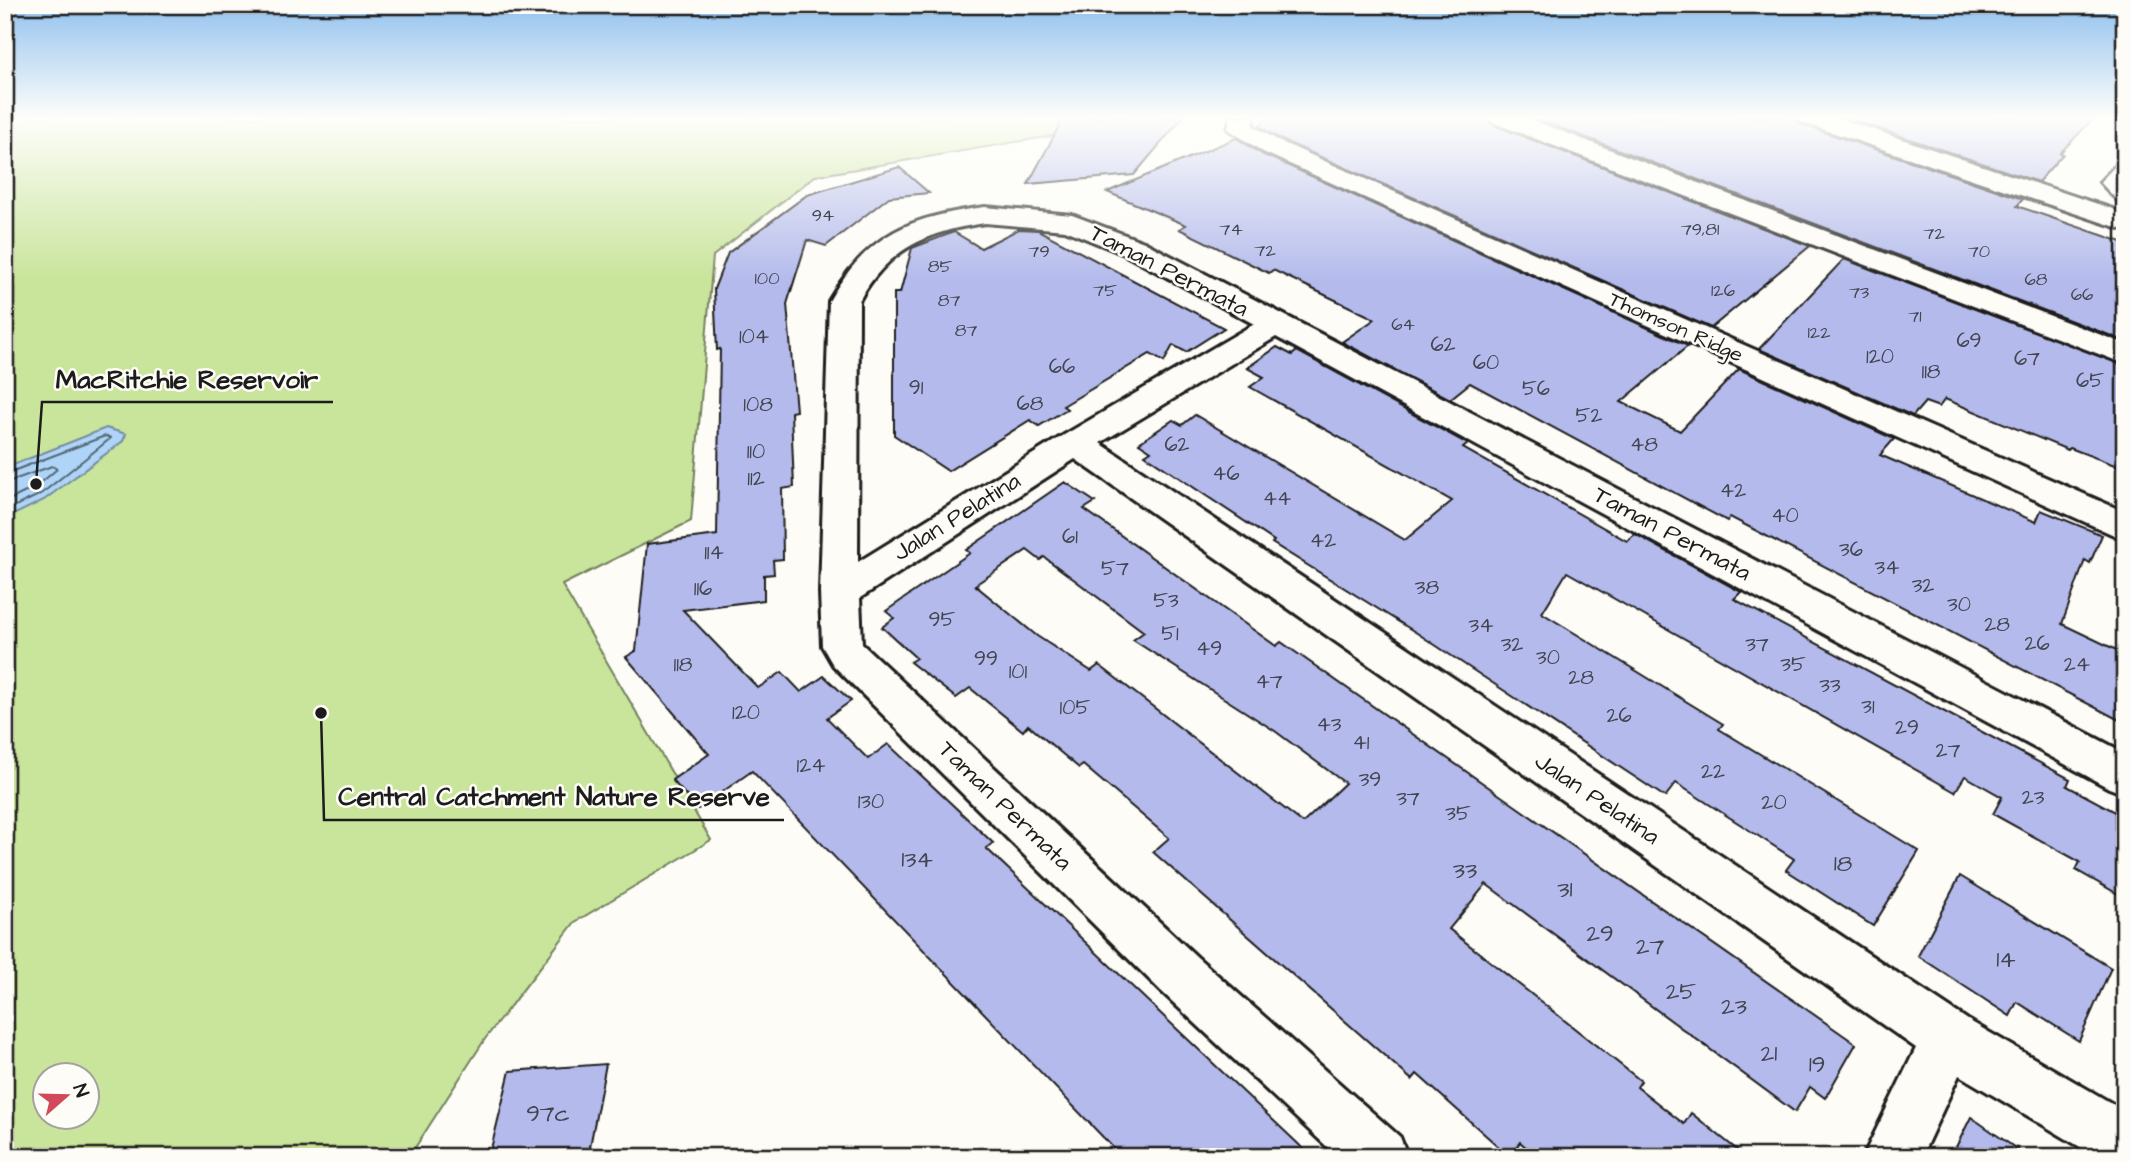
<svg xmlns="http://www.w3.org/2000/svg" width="2130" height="1162" viewBox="0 0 2130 1162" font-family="'Architects Daughter',sans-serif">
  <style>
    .green { fill: #c9e49b; stroke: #72805c; stroke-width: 2; fill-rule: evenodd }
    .water { fill: #aed5f8; stroke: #748ba0; stroke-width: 2 }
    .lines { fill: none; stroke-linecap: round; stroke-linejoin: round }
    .shore { stroke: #566674; stroke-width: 2 }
    .building { fill: #b4bbec; stroke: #1c1c1c; stroke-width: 2; fill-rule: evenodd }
    .minor-casing { stroke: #1c1c1c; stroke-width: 6 }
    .minor { fill: #fdfcf7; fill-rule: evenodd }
    .labels { text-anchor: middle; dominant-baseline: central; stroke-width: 5; stroke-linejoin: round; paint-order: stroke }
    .far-number-label { font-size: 18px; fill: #424450 }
    .far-street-label { font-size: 21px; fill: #1c1c1c; stroke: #fdfcf7 }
    .number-label { font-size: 21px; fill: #424450 }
    .street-label { font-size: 24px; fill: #1c1c1c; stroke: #fdfcf7 }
    .near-number-label { font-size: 24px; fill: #424450 }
    .leader { fill: none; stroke: #1c1c1c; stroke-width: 2.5 }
    .callout-dot { fill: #1c1c1c; stroke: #fdfcf7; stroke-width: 2.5 }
    .callout-label { font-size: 26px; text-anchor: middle; font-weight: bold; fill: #1c1c1c; stroke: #fdfcf7; stroke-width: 5; stroke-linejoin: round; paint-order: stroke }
  </style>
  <rect width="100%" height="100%" fill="#fdfcf7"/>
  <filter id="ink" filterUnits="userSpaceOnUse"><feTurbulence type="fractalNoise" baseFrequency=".0143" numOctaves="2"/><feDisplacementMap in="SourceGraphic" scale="14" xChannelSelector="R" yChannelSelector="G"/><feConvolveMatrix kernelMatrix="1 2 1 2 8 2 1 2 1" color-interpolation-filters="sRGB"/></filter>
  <g filter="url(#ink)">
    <!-- green -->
    <path class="green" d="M 5,117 L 1106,117 L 1093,129 L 815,176 L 713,256 L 691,521 L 562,585 L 711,840 L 575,922 L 485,1039 L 409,1157 L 5,1157 ZM 46,1074 L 88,1074 L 88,1116 L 46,1116 Z"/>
    <!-- water -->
    <path class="water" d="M 106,428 L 126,434 L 123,441 L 44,500 L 5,519 L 5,468 Z"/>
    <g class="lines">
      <!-- shore -->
      <g class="shore">
        <path d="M 5,474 L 105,436 L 111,438 L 41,494 L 5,511"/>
        <path d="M 5,483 L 52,466 L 57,469 L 36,487 L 5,502"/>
      </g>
    </g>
    <!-- building -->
    <g class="building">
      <path d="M 1064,117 L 1183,117 L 1134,175 L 1028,184 Z"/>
      <path d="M 1267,117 L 1487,117 L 1491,124 L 1810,246 L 1711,328 L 1282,140 L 1259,126 Z"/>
      <path d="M 1532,117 L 1796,117 L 1800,124 L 2023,199 L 2017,206 L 2125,243 L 2125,341 Z"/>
      <path d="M 1844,117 L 2095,117 L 2060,153 L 2063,154 L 2038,182 Z"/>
      <path d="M 1236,138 L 1262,154 L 1688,346 L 1621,402 L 1680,431 L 1739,369 L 1894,439 L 1880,455 L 2036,522 L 2041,510 L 2102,535 L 2090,563 L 2085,560 L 2062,624 L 2125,654 L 2125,723 L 1730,517 L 1727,521 L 1470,383 L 1450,399 L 1342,342 L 1375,319 L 1273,270 L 1269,273 L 1179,229 L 1186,225 L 1107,192 Z"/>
      <path d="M 899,167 L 929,193 L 889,197 L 826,246 L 807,240 L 787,304 L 796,411 L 791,412 L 794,487 L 782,489 L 783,559 L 773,560 L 774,574 L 764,575 L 764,600 L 683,610 L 758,688 L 782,672 L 801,692 L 824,676 L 851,701 L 827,718 L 868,759 L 888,744 L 993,843 L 986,848 L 1312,1157 L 1122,1157 L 752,771 L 698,809 L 672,780 L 709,754 L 626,657 L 636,651 L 647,544 L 717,535 L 720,349 L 717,350 L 714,289 L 728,253 L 807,195 Z"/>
      <path d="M 1019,229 L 1038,230 L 1224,328 L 1186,352 L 1173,345 L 1164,362 L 1150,354 L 1063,406 L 1067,409 L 1039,426 L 1030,420 L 948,471 L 894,435 L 894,293 L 900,293 L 912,248 L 954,232 L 981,248 Z"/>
      <path d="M 1844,259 L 2125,366 L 2125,469 L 2070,448 L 2068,450 L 1945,399 L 1939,407 L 1925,402 L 1913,416 L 1759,349 Z"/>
      <path d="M 1277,347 L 1292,355 L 1297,351 L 1468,444 L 1463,448 L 1627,541 L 1635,534 L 1732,587 L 1741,592 L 1734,599 L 2070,779 L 2067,786 L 2125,817 L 2125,898 L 2076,870 L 2080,862 L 1993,814 L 2002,797 L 1965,776 L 1955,792 L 1567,572 L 1542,613 L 1723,724 L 1719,729 L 1919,851 L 1873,926 L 1786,870 L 1794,859 L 1676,783 L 1665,797 L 1420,635 L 1272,543 L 1274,541 L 1145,455 L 1151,451 L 1139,443 L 1173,420 L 1182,425 L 1195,415 L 1405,540 L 1452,501 L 1250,387 L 1264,377 L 1247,368 Z"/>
      <path d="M 1065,482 L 1095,502 L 1084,509 L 1276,646 L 1281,642 L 1856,1044 L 1825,1098 L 1810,1087 L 1795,1112 L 1486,884 L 1449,929 L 1641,1081 L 1637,1087 L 1684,1124 L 1691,1113 L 1746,1157 L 1537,1157 L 1520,1142 L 1510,1157 L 1417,1074 L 1412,1080 L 1153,852 L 1169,838 L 1083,765 L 1079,768 L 1028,725 L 1023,731 L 970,688 L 956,698 L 910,662 L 916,658 L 882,627 L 894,618 L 886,611 L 970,553 L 966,550 ZM 1027,550 L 1040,560 L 1044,557 L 1144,632 L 1133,640 L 1275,731 L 1345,783 L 1303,823 L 1099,665 L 1091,671 L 1037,636 L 975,585 Z"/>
      <path d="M 1960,876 L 2111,968 L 2079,1041 L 2017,1002 L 2010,1016 L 1918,956 Z"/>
      <path d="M 606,1064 L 588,1157 L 489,1157 L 510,1071 Z"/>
      <path d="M 1971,1117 L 2028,1157 L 1951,1157 Z"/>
    </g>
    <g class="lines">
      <!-- minor casing -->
      <g class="minor-casing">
        <g id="minor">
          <path d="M 1230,117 L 1254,117 L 1253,126 L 1281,142 L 2125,512 L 2125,540 L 1263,152 L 1228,129 Z"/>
          <path d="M 1489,117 L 1524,117 L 2125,344 L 2125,364 L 1492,122 Z"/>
          <path d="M 1798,117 L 1835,117 L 2125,213 L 2125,230 L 1801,122 Z"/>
          <path d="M 2125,162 L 2125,201 L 2116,199 L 2100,182 L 2116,165 Z"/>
          <path d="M 985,207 L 1072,215 L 1144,242 L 2125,753 L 2125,794 L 2109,788 L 1276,337 L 1100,443 L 1968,1020 L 2125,1111 L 2125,1157 L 2097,1157 L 1959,1075 L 1921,1157 L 1863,1157 L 1916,1048 L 1075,459 L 860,598 L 862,644 L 1197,957 L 1400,1137 L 1408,1157 L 1338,1157 L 1161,991 L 833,665 L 822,646 L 820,592 L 829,301 C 868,233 910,217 985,207 ZM 985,223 L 1065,230 L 1124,254 L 1254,324 L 1064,435 L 858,562 L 859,301 C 887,249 928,231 985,223 Z"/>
        </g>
      </g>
      <!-- minor -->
      <use href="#minor" class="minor"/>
    </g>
  </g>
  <!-- sky -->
  <linearGradient id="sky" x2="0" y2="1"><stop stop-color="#91c1ee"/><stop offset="0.42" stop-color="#fefefb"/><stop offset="1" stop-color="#fefefb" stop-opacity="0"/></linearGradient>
  <rect width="2130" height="280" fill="url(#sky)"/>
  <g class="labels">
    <!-- far-number labels -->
    <g class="far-number-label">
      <text x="823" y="215">94</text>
      <text x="1231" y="229">74</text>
      <text x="1700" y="229">79,81</text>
      <text x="1934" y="233">72</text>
      <text x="1265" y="250">72</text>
      <text x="1039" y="251">79</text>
      <text x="1979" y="251">70</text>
      <text x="940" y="266">85</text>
      <text x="767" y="278">100</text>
      <text x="2036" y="279">68</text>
      <text x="1105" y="290">75</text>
      <text x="1723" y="290">126</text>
      <text x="1859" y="292">73</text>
      <text x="2082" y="294">66</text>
      <text x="949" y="300">87</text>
      <text x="1915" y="316">71</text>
      <text x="1403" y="324">64</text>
      <text x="966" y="330">87</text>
      <text x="1819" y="332">122</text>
    </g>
    <!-- far-street labels -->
    <g class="far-street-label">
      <text transform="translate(1676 327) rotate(24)">Thomson Ridge</text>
    </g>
    <!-- number labels -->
    <g class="number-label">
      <text x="754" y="336">104</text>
      <text x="1969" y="340">69</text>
      <text x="1443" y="344">62</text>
      <text x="1880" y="356">120</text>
      <text x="2027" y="358">67</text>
      <text x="1486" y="362">60</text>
      <text x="1062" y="366">66</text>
      <text x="1931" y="371">118</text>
      <text x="2090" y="380">65</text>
      <text x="916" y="387">91</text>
      <text x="1536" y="388">56</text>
      <text x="1030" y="403">68</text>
      <text x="758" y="404">108</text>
      <text x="1589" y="415">52</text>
      <text x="1177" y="444">62</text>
      <text x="1644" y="444">48</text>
      <text x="756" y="451">110</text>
      <text x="1226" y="473">46</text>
      <text x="756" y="478">112</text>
      <text x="1733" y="490">42</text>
      <text x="1277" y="498">44</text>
      <text x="1785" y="515">40</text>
      <text x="1070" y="536">61</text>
      <text x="1323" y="540">42</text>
      <text x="1851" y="549">36</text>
      <text x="714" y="552">114</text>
      <text x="1887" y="567">34</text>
      <text x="1115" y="568">57</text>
      <text x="1923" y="585">32</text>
      <text x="1427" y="587">38</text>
      <text x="703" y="588">116</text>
      <text x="1166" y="600">53</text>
      <text x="1959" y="604">30</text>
      <text x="942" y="619">95</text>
      <text x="1997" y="624">28</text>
      <text x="1481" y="625">34</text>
      <text x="1170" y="633">51</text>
      <text x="2037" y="643">26</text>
      <text x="1512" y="644">32</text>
      <text x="1757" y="644">37</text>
      <text x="1209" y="648">49</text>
      <text x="1548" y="657">30</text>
      <text x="986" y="658">99</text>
      <text x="683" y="664">118</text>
      <text x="1793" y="664">35</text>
      <text x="2077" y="664">24</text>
      <text x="1018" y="671">101</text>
      <text x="1581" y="677">28</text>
      <text x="1269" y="681">47</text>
      <text x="1830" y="685">33</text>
      <text x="1868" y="706">31</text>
      <text x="1075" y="707">105</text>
      <text x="746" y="712">120</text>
      <text x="1619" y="715">26</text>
      <text x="1329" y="724">43</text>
      <text x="1907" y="727">29</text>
      <text x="1361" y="742">41</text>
      <text x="1948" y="750">27</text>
      <text x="811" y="765">124</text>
      <text x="1713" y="771">22</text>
      <text x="1370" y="779">39</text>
      <text x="2033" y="797">23</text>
      <text x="1408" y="798">37</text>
      <text x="871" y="801">130</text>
      <text x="1774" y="802">20</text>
      <text x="1458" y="813">35</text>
    </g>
    <!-- street labels -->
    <g class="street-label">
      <text transform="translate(1169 271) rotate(27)">Taman Permata</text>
      <text transform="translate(957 517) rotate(-32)">Jalan Pelatina</text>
      <text transform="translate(1672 534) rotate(28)">Taman Permata</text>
      <text transform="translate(1597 799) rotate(34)">Jalan Pelatina</text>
      <text transform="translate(1005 806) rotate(44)">Taman Permata</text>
    </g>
    <!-- near-number labels -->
    <g class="near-number-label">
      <text x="917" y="860">134</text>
      <text x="1843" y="864">18</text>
      <text x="1465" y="871">33</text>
      <text x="1565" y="890">31</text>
      <text x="1600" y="934">29</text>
      <text x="1650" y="947">27</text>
      <text x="2006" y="960">14</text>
      <text x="1681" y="992">25</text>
      <text x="1734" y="1007">23</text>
      <text x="1769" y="1054">21</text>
      <text x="1817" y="1065">19</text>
      <text x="548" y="1114">97c</text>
    </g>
  </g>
  <!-- callouts -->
  <path class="leader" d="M36 484L42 402H333M321 713L324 820H784"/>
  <g class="callout-dot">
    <circle cx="36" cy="484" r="7"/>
    <circle cx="321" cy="713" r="7"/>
  </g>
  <g class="callout-label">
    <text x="187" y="388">MacRitchie Reservoir</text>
    <text x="554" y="805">Central Catchment Nature Reserve</text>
  </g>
  <!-- margin -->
  <rect width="2130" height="1162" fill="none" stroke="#fdfcf7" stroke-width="28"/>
  <rect x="14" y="14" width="2102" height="1134" fill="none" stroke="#1c1c1c" stroke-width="2.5" filter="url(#ink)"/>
  <!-- north arrow -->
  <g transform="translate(66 1096) rotate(70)"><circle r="33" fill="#fdfcf7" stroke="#a3a29f" stroke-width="2"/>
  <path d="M0-5L12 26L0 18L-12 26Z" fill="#d1495b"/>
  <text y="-10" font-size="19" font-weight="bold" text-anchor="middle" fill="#1c1c1c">N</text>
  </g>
</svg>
